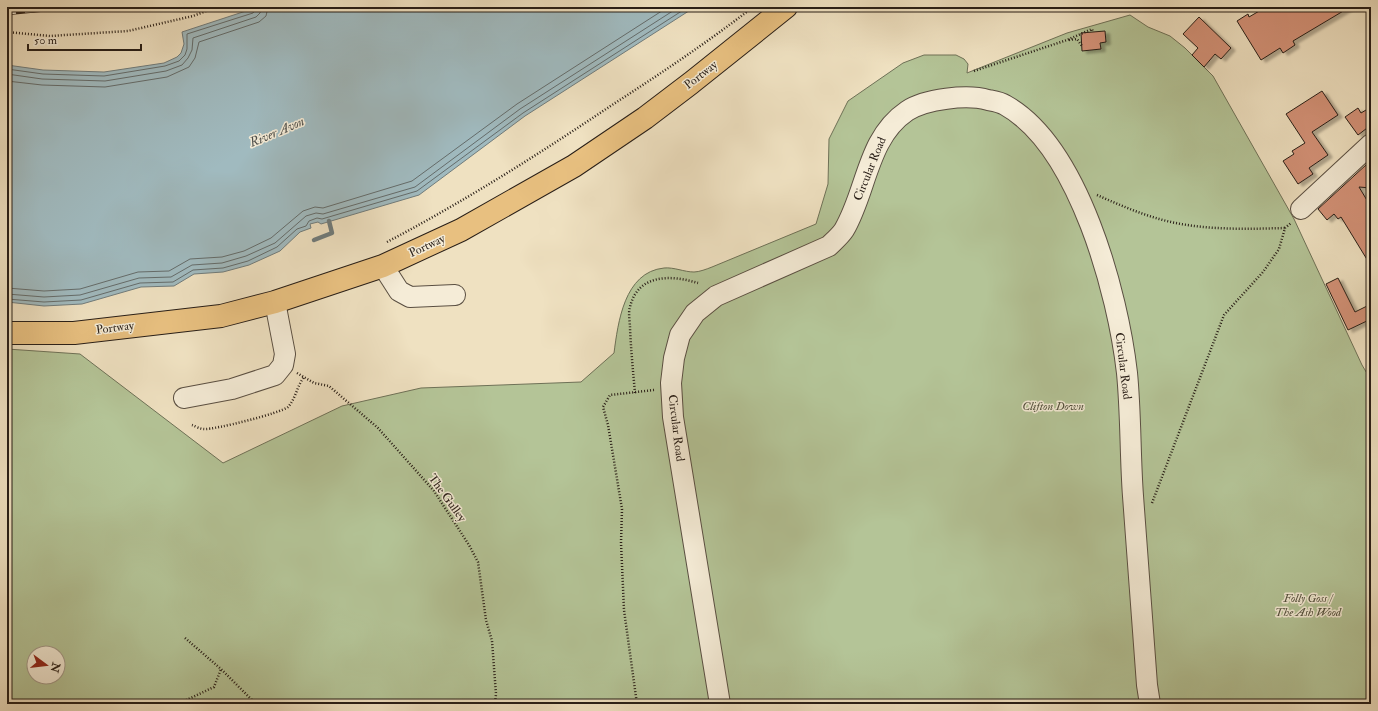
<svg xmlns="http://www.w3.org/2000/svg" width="1378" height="711" viewBox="0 0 1378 711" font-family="'IM FELL Double Pica',serif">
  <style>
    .green { fill: #b4c497; stroke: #6e7157; fill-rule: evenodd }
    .water { fill: #a0babf; stroke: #707c7c }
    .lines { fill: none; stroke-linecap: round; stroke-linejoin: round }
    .shore { stroke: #646c6b; stroke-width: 1 }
    .stream { stroke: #707c7c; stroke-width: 4.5 }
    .building { fill: #d49278; stroke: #281e17; filter: url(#shadow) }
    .minor-casing { stroke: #5a4f42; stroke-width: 22 }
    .highway-casing { stroke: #281e17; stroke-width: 24 }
    .path { stroke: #281e17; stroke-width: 2.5; stroke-dasharray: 1 2; stroke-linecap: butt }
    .minor { stroke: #f5ecd7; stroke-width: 20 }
    .highway { stroke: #e8c080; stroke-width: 22 }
    .rail-casing { stroke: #281e17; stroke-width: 4.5 }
    .rail { stroke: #f5ecd7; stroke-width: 3; stroke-dasharray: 9; stroke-linecap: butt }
    .labels { text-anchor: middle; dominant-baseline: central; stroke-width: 3; stroke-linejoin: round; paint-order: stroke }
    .street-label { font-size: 12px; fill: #281e17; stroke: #f5ecd7 }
    .park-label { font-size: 12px; font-style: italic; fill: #52503d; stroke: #f5ecd7 }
    .water-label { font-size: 13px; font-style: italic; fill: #4c4d49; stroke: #f5ecd7 }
  </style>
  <defs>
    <filter id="shadow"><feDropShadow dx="4.5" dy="2.5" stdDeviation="1" flood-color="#0004"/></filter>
  </defs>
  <rect width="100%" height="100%" fill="#efe1c1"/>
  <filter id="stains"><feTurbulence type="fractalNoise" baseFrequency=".005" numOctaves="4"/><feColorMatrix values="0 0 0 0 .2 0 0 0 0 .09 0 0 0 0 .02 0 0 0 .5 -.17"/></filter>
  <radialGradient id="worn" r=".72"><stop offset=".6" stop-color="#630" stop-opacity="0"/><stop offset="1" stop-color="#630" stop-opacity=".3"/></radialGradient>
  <!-- green -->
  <path class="green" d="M 1130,15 L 1148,27 L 1170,36 L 1185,48 L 1213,76 L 1294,219 L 1362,365 L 1371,380 L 1371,704 L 7,704 L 7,349 L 80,354 L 223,463 L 342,406 L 421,388 L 581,382 L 614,353 C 618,323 624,272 664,268 C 674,267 684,272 694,272 C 699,272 707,269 712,267 L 816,224 L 828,184 L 829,139 L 848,101 L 903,63 L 924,55 L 956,55 L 964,59 L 968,64 L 967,73 L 1067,33 ZM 34,653 L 58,653 L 58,677 L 34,677 Z"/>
  <!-- water -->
  <path class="water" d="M 258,7 L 695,7 L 525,116 L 419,195 L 321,224 L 318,222 L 310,224 L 311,228 L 300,232 L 280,251 L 249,265 L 223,272 L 194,274 L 174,286 L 141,287 L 82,304 L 44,306 L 7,302 L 7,65 L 43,70 L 104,72 L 164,63 L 177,57 L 181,53 L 184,44 L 182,32 Z"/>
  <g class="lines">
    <!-- shore -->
    <g class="shore">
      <path d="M 7,69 L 43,74 L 104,76 L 165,66 L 179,61 L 185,55 L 187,49 L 187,34 L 253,13 L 257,7"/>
      <path d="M 7,74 L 42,79 L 105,81 L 166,71 L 182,65 L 188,58 L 192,50 L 193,38 L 256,17 L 260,13 L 262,7"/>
      <path d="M 7,81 L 42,85 L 105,87 L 167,77 L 189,67 L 195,58 L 199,42 L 259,22 L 266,16 L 268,7"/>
      <path d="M 7,288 L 44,291 L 80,289 L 138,272 L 169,271 L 190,259 L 222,257 L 244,251 L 271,238 L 303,211 L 315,207 L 323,208 L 412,181 L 517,104 L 668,7"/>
      <path d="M 7,294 L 44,297 L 80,295 L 139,278 L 171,277 L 192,265 L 222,263 L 246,256 L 275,243 L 306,216 L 316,213 L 323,214 L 415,187 L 520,109 L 679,7"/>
      <path d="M 7,299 L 44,302 L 81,300 L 140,283 L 173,282 L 193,270 L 223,268 L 248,261 L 277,247 L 297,229 L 306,226 L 309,221 L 317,218 L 322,219 L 417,191 L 523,113 L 688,7"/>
    </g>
    <!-- stream -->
    <path class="stream" d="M 314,240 L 332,233 L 329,221"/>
  </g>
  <!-- building -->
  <g class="building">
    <path d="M 1266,7 L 1350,7 L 1293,41 L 1295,45 L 1283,53 L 1280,48 L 1261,60 L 1237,21 L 1248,14 L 1249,17 Z"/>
    <path d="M 1199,17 L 1231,48 L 1221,59 L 1215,54 L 1204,67 L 1192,55 L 1198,48 L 1183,34 Z"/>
    <path d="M 1105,31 L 1106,42 L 1100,43 L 1101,49 L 1082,51 L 1081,33 Z"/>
    <path d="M 1322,91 L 1338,115 L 1312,132 L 1328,155 L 1309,168 L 1313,174 L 1298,184 L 1283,161 L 1294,154 L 1292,151 L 1305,143 L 1286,114 Z"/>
    <path d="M 1371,107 L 1371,125 L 1358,135 L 1345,117 L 1358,108 L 1361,113 Z"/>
    <path d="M 1367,164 L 1371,164 L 1371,188 L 1359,187 L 1371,207 L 1371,266 L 1341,217 L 1338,219 L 1334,214 L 1327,220 L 1318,209 Z"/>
    <path d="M 1338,278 L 1355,312 L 1371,304 L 1371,319 L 1348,330 L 1326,284 Z"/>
  </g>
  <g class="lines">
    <!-- minor casing -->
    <g class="minor-casing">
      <g id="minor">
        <path d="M 1301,209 L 1371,144"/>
        <path d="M 383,266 L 399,291 L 410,297 L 455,295"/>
        <path d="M 184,398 L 232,389 L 275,375 L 283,365 L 285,354 L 275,302"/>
        <path d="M 720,704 L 673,417 L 671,383 L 674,358 L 680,335 L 695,313 L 716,296 L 829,246 C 834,241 840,236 844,230 C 867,191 867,138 907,111 C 925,99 967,94 988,100 C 993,101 1000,102 1005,105 C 1079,146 1118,294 1127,373 C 1131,414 1130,455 1133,496 C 1138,559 1142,622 1147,685 L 1150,704"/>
      </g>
    </g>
    <!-- highway casing -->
    <g class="highway-casing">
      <path id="highway" d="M 7,333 L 74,333 L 221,316 L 275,302 L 383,266 L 461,230 L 574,166 L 645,118 L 691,83 L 786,7"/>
    </g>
    <!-- path -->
    <g class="path">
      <path d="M 824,7 L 831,11"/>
      <path d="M 7,32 L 50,36 L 128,31 L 193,16 L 217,7"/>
      <path d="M 1069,40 L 1077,39 L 1082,46"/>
      <path d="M 974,71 L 1067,40 L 1092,29 L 1093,32"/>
      <path d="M 1097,195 C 1124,207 1152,219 1181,224 C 1216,230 1251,229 1285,228"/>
      <path d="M 387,242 C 465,201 539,154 612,105 C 660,74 708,42 753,7"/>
      <path d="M 297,373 L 314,383 L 329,386 L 378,428 L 434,491 L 469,545 L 478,562 L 486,620 L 492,641 L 496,694 L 495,704"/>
      <path d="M 635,393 C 633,371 631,350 630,328 C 630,322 628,313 630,307 C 638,273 672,275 698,283"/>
      <path d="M 192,425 C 195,426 200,429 204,429 C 214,430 281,413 288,407 C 296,398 297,386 304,377"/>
      <path d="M 1152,503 L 1224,315 L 1263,272 L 1279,249 L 1285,228 L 1291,223"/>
      <path d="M 185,638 L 221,669 L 256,704"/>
      <path d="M 178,704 L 214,687 L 221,669"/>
      <path d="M 637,704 L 624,610 L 621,543 L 622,509 L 608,425 L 603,407 L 610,395 L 654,390"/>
    </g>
    <!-- minor -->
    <use href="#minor" class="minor"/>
    <!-- highway -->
    <use href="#highway" class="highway"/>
    <!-- rail casing -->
    <g class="rail-casing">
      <path id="rail" d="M 7,13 L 69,7"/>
    </g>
    <!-- rail -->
    <use href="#rail" class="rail"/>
  </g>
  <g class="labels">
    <!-- street labels -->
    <g class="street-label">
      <text transform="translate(701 75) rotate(-38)">Portway</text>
      <text transform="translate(870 169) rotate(-68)">Circular Road</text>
      <text transform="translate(427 246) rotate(-25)">Portway</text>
      <text transform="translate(115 328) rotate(-7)">Portway</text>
      <text transform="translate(1123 366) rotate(83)">Circular Road</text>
      <text transform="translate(676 428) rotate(83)">Circular Road</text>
      <text transform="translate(447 498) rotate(54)">The Gulley</text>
    </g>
    <!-- park labels -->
    <g class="park-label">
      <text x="1053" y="406">Clifton Down</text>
      <text x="1308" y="598">Folly Goss /<tspan x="1308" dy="14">The Ash Wood</tspan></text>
    </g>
    <!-- water labels -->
    <g class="water-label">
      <text transform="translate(277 132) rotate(-23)">River Avon</text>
    </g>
  </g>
  <!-- margin -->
  <rect width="1378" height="711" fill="none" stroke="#efe1c1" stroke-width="24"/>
  <rect x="8" y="8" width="1362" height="695" fill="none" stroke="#281e17" stroke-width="2"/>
  <rect x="12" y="12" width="1354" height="687" fill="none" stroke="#281e17"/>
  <!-- north arrow -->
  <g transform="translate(46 665) rotate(105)"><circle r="19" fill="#f5ecd7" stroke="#a39a8a"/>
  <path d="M0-3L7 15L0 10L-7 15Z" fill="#8f2418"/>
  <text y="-6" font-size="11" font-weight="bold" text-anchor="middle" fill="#281e17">N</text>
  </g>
  <!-- scale -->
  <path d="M28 44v6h113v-6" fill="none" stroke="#281e17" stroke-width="2"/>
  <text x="34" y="44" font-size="12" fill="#281e17" stroke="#f5ecd7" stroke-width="3" paint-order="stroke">50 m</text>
  <rect width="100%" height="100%" filter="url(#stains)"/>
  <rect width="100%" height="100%" fill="url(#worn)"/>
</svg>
